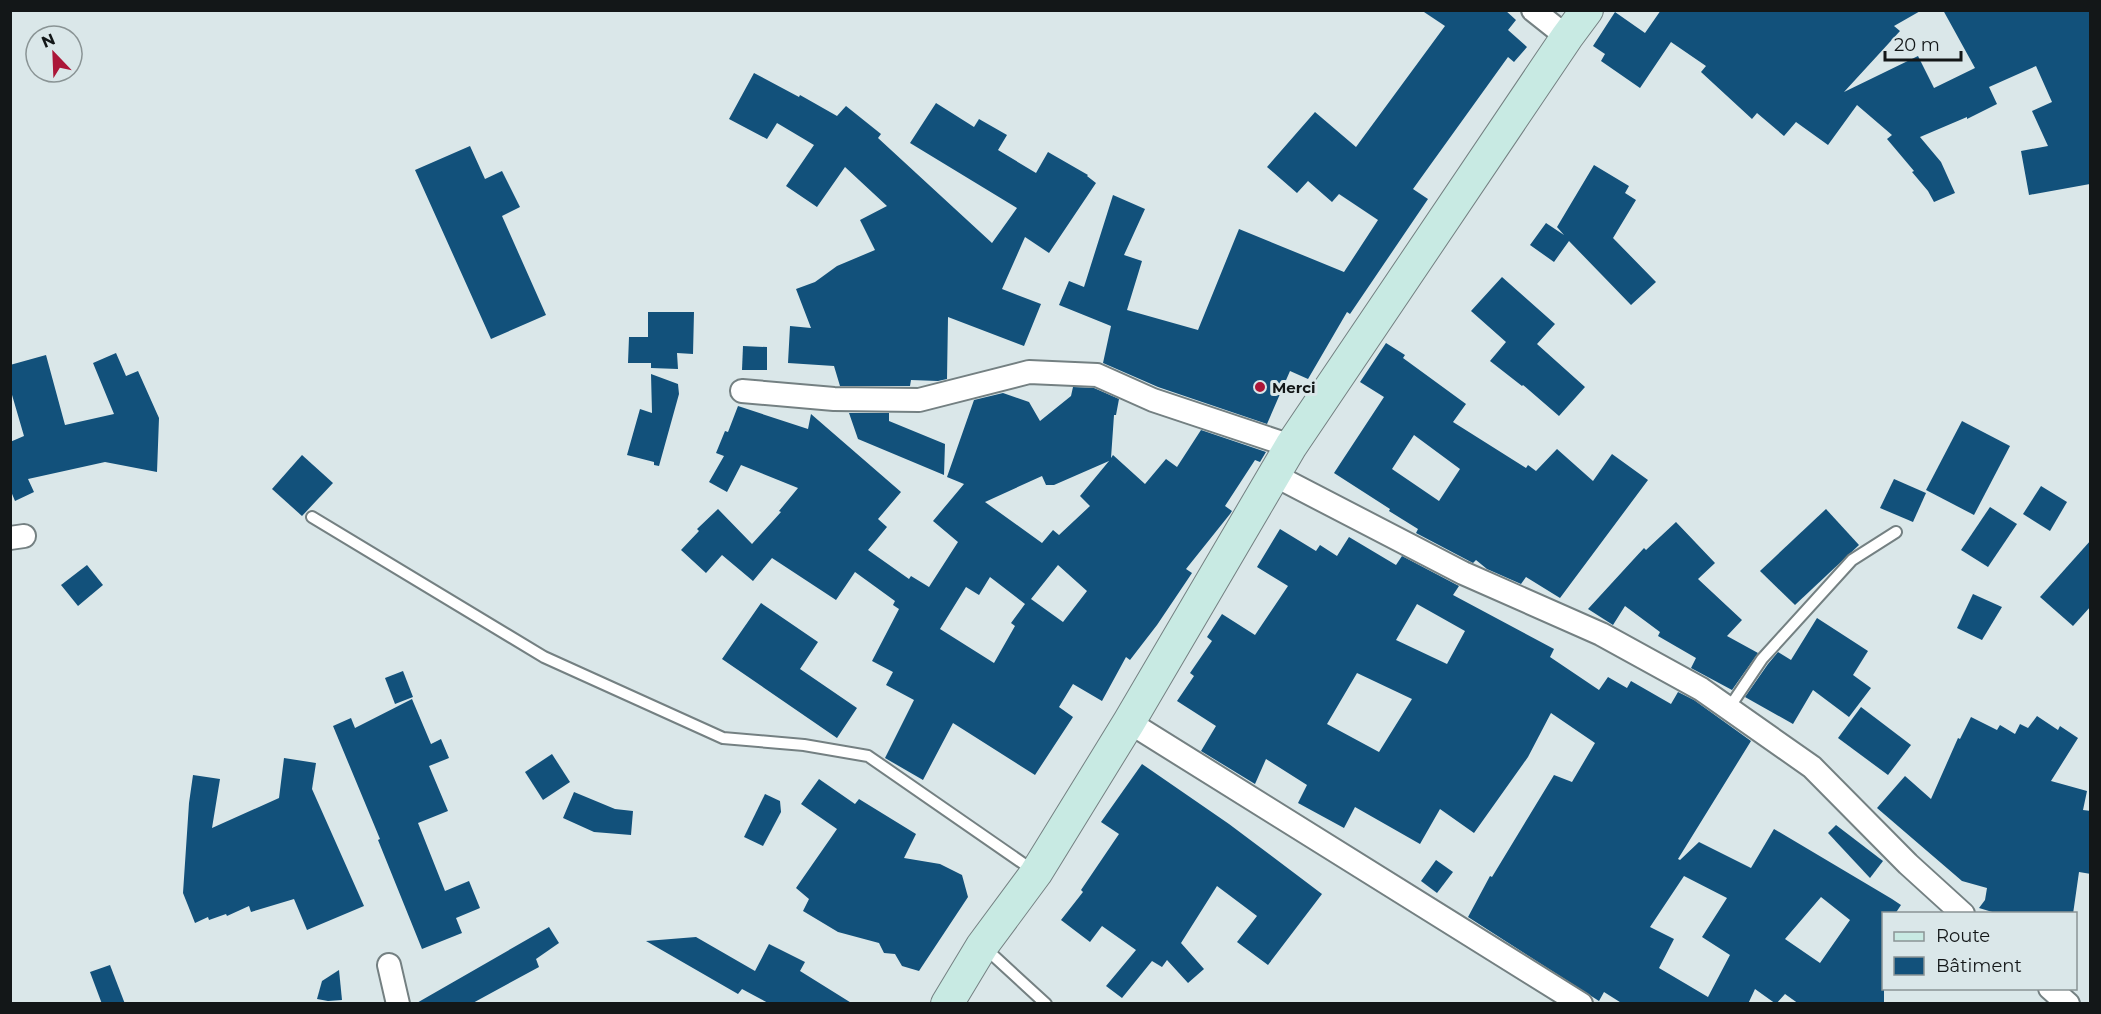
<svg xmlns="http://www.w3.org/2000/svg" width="2101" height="1014" viewBox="0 0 2101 1014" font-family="Montserrat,sans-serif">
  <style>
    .building { fill: #12517b; fill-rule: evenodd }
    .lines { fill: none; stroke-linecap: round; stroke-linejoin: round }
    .service-casing { stroke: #748082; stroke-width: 14 }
    .minor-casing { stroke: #748082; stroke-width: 26 }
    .secondary-casing { stroke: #748082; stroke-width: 34 }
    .service { stroke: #fff; stroke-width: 10 }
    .minor { stroke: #fff; stroke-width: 22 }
    .secondary { stroke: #c8eae3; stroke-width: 32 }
    .poi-dot { fill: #ab1638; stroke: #dae7e9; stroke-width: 2 }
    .labels { text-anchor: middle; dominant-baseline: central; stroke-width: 6; stroke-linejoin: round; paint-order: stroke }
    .poi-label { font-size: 15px; font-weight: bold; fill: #131718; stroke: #dae7e9; text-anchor: start }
  </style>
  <rect width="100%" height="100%" fill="#dae7e9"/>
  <!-- building -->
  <g class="building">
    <path d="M 1421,10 L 1505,10 L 1516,20 L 1508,30 L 1527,47 L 1514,62 L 1508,57 L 1413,189 L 1428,199 L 1350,314 L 1347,312 L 1308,379 L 1290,371 L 1267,424 L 1158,387 L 1103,363 L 1111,326 L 1059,305 L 1069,281 L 1084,287 L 1113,195 L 1145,209 L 1124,255 L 1142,261 L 1127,310 L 1198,330 L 1239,229 L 1344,272 L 1378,220 L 1339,194 L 1332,202 L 1308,181 L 1297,193 L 1267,167 L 1315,112 L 1356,147 L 1445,26 Z"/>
    <path d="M 1661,10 L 1922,10 L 1894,26 L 1900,31 L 1844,92 L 1918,56 L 1934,88 L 1975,68 L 1943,10 L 2091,10 L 2090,184 L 2029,195 L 2021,151 L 2048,146 L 2032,111 L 2052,102 L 2036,66 L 1989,87 L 1997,104 L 1967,119 L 1967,117 L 1920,137 L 1941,162 L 1955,193 L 1934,202 L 1928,191 L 1912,172 L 1914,171 L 1887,139 L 1892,135 L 1857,105 L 1828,145 L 1796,122 L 1784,136 L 1757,113 L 1752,119 L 1701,72 L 1706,66 L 1671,42 L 1640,88 L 1601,61 L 1605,54 L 1593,46 L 1615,12 L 1645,33 Z"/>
    <path d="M 754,73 L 799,97 L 800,95 L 837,116 L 846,106 L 881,134 L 878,138 L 992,243 L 1017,208 L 910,143 L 936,103 L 974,127 L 979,119 L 1007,135 L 998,150 L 1036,173 L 1048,152 L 1088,175 L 1087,176 L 1096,183 L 1049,253 L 1025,237 L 1002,289 L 1041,304 L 1024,346 L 948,317 L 947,379 L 938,381 L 911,380 L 910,386 L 840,386 L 834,366 L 788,363 L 790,326 L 811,328 L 796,289 L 815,282 L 837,266 L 875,250 L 860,220 L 887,206 L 845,167 L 817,207 L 786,186 L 814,145 L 777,123 L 767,139 L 729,119 Z"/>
    <path d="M 470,146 L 485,179 L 502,171 L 520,207 L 502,216 L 546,315 L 491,339 L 415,170 Z"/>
    <path d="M 1594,165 L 1629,186 L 1625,193 L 1636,200 L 1613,238 L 1656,282 L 1631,305 L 1569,241 L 1554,262 L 1530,245 L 1546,223 L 1564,235 L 1557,227 Z"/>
    <path d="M 1502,277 L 1555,324 L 1537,344 L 1585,387 L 1559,416 L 1523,385 L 1522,386 L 1490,361 L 1506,342 L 1471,311 Z"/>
    <path d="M 648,312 L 694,312 L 693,354 L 677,353 L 678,369 L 651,368 L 651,363 L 628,363 L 629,337 L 648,337 Z"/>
    <path d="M 1386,343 L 1405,355 L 1403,358 L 1466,404 L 1453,422 L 1526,468 L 1528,465 L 1536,471 L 1557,449 L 1593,481 L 1612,454 L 1648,480 L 1560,598 L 1526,577 L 1521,584 L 1487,569 L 1476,560 L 1473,563 L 1416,533 L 1418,529 L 1389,511 L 1390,509 L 1334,473 L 1384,397 L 1360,382 ZM 1414,435 L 1460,469 L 1439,501 L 1392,469 Z"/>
    <path d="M 743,346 L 767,347 L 767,370 L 742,370 Z"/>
    <path d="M 116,353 L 126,376 L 138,371 L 159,418 L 157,472 L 105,462 L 28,479 L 34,492 L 15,501 L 10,489 L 10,442 L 24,436 L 10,388 L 10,365 L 46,355 L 65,425 L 114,414 L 93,363 Z"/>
    <path d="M 651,374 L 678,384 L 679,394 L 659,466 L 654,465 L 654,462 L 627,455 L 640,409 L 652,413 Z"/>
    <path d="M 1073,387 L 1094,388 L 1119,399 L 1116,415 L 1114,415 L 1111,458 L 1113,455 L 1145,484 L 1166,459 L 1177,467 L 1201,430 L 1266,452 L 1260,462 L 1255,460 L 1225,506 L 1232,511 L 1230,514 L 1186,569 L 1192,573 L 1157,625 L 1130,660 L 1126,657 L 1102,701 L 1073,684 L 1059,707 L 1073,717 L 1035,775 L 953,723 L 923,780 L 885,758 L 914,700 L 886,685 L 893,672 L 872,661 L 899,609 L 893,605 L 895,601 L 855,572 L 836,600 L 772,558 L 753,581 L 722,555 L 706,573 L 681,550 L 699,531 L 697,529 L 718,509 L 752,544 L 781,512 L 779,511 L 798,488 L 741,465 L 727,492 L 709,482 L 724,456 L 716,453 L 725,431 L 728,432 L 738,406 L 808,429 L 811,414 L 901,492 L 878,519 L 887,527 L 868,550 L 909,579 L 911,576 L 929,587 L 958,542 L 933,521 L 964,484 L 947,477 L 974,400 L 1003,393 L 1029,402 L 1040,421 L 1071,396 ZM 1109,461 L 1080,496 L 1090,506 L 1059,535 L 1053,530 L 1042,543 L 985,502 L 1042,476 L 1046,485 L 1054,485 ZM 1058,565 L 1087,591 L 1063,622 L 1031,599 ZM 990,577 L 1025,604 L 1011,623 L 1015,626 L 994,663 L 940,629 L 966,587 L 979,595 Z"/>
    <path d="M 849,413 L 889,413 L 889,421 L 945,444 L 944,475 L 858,439 Z"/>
    <path d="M 1962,421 L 2010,446 L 1974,515 L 1926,490 Z"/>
    <path d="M 302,455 L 333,483 L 302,516 L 272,489 Z"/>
    <path d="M 1894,479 L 1926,493 L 1913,522 L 1880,508 Z"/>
    <path d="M 2041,486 L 2067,502 L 2050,531 L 2023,514 Z"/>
    <path d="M 1990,507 L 2017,524 L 1988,567 L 1961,550 Z"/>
    <path d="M 1826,509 L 1859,545 L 1795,605 L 1760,571 Z"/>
    <path d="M 1676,522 L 1715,563 L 1698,579 L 1742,620 L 1727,636 L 1758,653 L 1732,690 L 1691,668 L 1696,658 L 1658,636 L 1660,632 L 1625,606 L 1613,625 L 1588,609 L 1644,548 L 1646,550 Z"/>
    <path d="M 1280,529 L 1316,551 L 1320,545 L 1337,556 L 1349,537 L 1396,565 L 1402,556 L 1459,586 L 1453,595 L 1554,649 L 1550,657 L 1599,690 L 1608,677 L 1627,688 L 1631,681 L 1671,704 L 1678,692 L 1694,700 L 1751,741 L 1678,859 L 1680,860 L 1699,842 L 1751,868 L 1774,829 L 1892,899 L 1901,905 L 1895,914 L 1884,914 L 1884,1004 L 1799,1004 L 1785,994 L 1776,1004 L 1755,989 L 1748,1004 L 1623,1004 L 1604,992 L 1599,1001 L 1468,917 L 1490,876 L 1492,877 L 1554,775 L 1572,782 L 1595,743 L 1551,713 L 1528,757 L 1474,833 L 1440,809 L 1420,844 L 1355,807 L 1344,828 L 1298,803 L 1307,785 L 1266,759 L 1255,784 L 1201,751 L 1216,726 L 1177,701 L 1194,676 L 1190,673 L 1212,641 L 1207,637 L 1222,614 L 1255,635 L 1288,586 L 1257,567 ZM 1417,604 L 1465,631 L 1447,664 L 1396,640 ZM 1357,673 L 1412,699 L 1379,752 L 1327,724 ZM 1684,876 L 1727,898 L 1702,937 L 1730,955 L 1708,997 L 1659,968 L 1674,939 L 1650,927 ZM 1821,897 L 1850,920 L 1820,963 L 1785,939 Z"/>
    <path d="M 2091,540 L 2091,606 L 2073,626 L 2040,597 Z"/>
    <path d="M 87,565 L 103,585 L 78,606 L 61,585 Z"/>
    <path d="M 1973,594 L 2002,607 L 1982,640 L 1957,628 Z"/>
    <path d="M 761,603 L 818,642 L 800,669 L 857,708 L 837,738 L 722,659 Z"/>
    <path d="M 1817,618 L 1868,651 L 1853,675 L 1871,688 L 1849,717 L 1813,690 L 1793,724 L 1745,697 L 1768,664 L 1778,652 L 1791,660 Z"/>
    <path d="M 403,671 L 413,697 L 395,704 L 385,678 Z"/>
    <path d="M 412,699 L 431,744 L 441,739 L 449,758 L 429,766 L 448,811 L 418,823 L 445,891 L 469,881 L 480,908 L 456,918 L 462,933 L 422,949 L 378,840 L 380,839 L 333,726 L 351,718 L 355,728 Z"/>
    <path d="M 1861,707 L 1911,745 L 1888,775 L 1838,738 Z"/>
    <path d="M 2037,716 L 2058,730 L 2060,726 L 2078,738 L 2051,781 L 2087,791 L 2083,810 L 2091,811 L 2091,874 L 2079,872 L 2073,914 L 1999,914 L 1979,908 L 1985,900 L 1987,888 L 1962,881 L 1877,808 L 1905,776 L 1931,799 L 1958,738 L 1960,739 L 1971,717 L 1997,730 L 2000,725 L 2015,734 L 2020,724 L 2028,728 Z"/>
    <path d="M 552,754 L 570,782 L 543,800 L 525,772 Z"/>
    <path d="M 284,758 L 316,763 L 312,789 L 364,906 L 307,930 L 294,899 L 251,912 L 249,906 L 227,916 L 226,914 L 209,920 L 208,917 L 195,923 L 183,893 L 189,803 L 193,775 L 220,779 L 212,828 L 279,798 Z"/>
    <path d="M 1142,764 L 1229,824 L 1322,894 L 1268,965 L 1237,942 L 1257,916 L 1217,886 L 1181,943 L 1204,969 L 1188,983 L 1167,960 L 1162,967 L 1152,961 L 1122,998 L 1106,986 L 1136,950 L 1102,926 L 1090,942 L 1061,920 L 1083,892 L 1081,890 L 1119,834 L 1101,822 Z"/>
    <path d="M 819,779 L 855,804 L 859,799 L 916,834 L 904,858 L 940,864 L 962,875 L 968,897 L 919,971 L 902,966 L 895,954 L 884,953 L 879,943 L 838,932 L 803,911 L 809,899 L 796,888 L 837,829 L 801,804 Z"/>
    <path d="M 574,792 L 615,809 L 633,811 L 631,835 L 594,832 L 563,818 Z"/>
    <path d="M 765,794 L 780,801 L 781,812 L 763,846 L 744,837 Z"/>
    <path d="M 1836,825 L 1883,861 L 1870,878 L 1828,833 Z"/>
    <path d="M 1436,860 L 1453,872 L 1437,893 L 1421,881 Z"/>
    <path d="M 549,927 L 559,943 L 536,959 L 539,967 L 471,1004 L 415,1004 Z"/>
    <path d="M 696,937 L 755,971 L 769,944 L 805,962 L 800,971 L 853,1004 L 770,1004 L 742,989 L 738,994 L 646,941 Z"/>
    <path d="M 110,965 L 125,1004 L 102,1004 L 90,972 Z"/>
    <path d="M 339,970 L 342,1000 L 328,1001 L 317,999 L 322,981 Z"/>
  </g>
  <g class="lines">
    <!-- service casing -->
    <g class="service-casing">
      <g id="service">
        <path d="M 312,517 L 544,657 L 723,738 L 804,745 L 868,756 L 1034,871"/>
        <path d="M 1729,708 L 1762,659 L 1852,560 L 1896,532"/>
        <path d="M 984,947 L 1046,1004"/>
      </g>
    </g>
    <!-- minor casing -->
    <g class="minor-casing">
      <g id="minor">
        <path d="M 1533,10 L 1567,37"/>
        <path d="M 742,391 L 834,399 L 919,400 L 1029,372 L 1097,375 L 1153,400 L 1291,446"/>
        <path d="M 1274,475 L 1463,573 L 1601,634 L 1701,689 L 1812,767 L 1908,864 L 1963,914"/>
        <path d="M 10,538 L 24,536"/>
        <path d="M 1129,722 L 1581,1004"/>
        <path d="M 389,965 L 398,1004"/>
        <path d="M 2050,988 L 2068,1004"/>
      </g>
    </g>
    <!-- secondary casing -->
    <g class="secondary-casing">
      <path id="secondary" d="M 947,1004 L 982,946 L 1036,873 L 1129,722 L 1291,446 L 1567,37 L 1587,10"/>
    </g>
    <!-- service -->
    <use href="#service" class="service"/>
    <!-- minor -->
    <use href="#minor" class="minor"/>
    <!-- secondary -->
    <use href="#secondary" class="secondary"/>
  </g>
  <!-- markers -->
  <circle class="poi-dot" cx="1260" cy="387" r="6"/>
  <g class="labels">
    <!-- poi labels -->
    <g class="poi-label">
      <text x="1272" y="387">Merci</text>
    </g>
  </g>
  <!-- border -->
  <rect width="2101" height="1014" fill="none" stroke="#131718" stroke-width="24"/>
  <!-- legend -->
  <rect x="1882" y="912" width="195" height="78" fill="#dae7e9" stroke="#8a9495" stroke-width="1.5"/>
  <rect x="1894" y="932" width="30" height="9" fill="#c8eae3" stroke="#8a9495" stroke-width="1.5"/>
  <text x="1936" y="942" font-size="18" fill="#131718">Route</text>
  <rect x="1894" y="957" width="30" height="18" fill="#12517b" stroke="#8a9495" stroke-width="1.5"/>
  <text x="1936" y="972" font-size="18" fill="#131718">Bâtiment</text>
  <!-- north arrow -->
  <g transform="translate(54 54) rotate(337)"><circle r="28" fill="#dae7e9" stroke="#8a9495" stroke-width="1.5"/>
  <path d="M0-4.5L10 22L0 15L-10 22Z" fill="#ab1638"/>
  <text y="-9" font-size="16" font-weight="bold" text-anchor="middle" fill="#131718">N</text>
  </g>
  <!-- scale -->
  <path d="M1885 51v9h76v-9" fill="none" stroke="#131718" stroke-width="3"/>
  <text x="1894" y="51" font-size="18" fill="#131718" stroke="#dae7e9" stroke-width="4.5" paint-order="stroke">20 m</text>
</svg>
